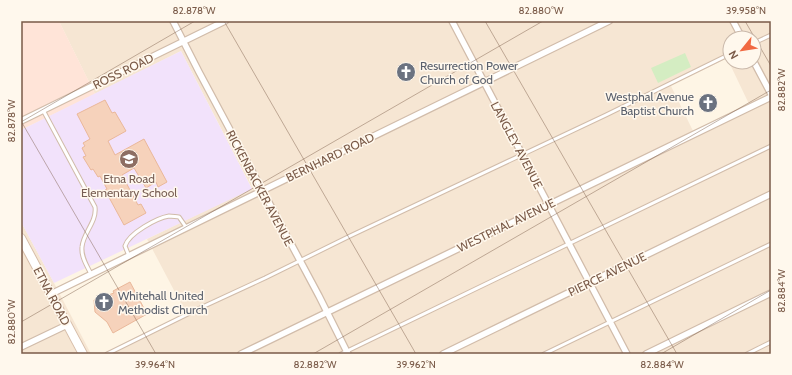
<svg xmlns="http://www.w3.org/2000/svg" width="792" height="375" viewBox="0 0 792 375" font-family="Cabin,sans-serif">
  <style>
    .residential { fill: #f6e6d3; fill-rule: evenodd }
    .commercial { fill: #ffe4d8 }
    .education { fill: #f2e2fb }
    .green { fill: #d4edc2 }
    .building { fill: #f6d2bb; stroke: #eab89a }
    .lines { fill: none; stroke-linecap: round; stroke-linejoin: round }
    .lane-casing { stroke: #d1bcaa; stroke-width: 5 }
    .street-casing { stroke: #d1bcaa; stroke-width: 8 }
    .secondary-casing { stroke: #d7beaa; stroke-width: 10 }
    .lane { stroke: #fff; stroke-width: 3 }
    .street { stroke: #fff; stroke-width: 5.5 }
    .secondary { stroke: #fff; stroke-width: 8 }
    .ticks { fill: none; stroke: #7a5a48; stroke-width: 1; stroke-opacity: 0.45 }
    .labels { text-anchor: middle; dominant-baseline: central; stroke-width: 3; stroke-linejoin: round; paint-order: stroke }
    .worship-label { font-size: 12px; fill: #5b616d; stroke: #fff8ed; text-anchor: start }
    .street-label { font-size: 12px; fill: #7a5a48; stroke: #fff8ed }
    .education-label { font-size: 12px; fill: #785e54; stroke: #fff8ed }
    .neatline { fill: none; stroke: #7a5a48; stroke-width: 1.5 }
    .ticks-label { font-size: 10px; text-anchor: middle; fill: #7a5a48 }
  </style>
  <rect width="100%" height="100%" fill="#fef5e5"/>
  <!-- residential -->
  <g class="residential">
    <path d="M 59,21 L 771,21 L 771,354 L 103,354 L 187,315 L 147,239 L 252,188 L 181,51 L 95,94 ZM 730,38 L 754,38 L 754,62 L 730,62 ZM 727,58 L 749,104 L 693,131 L 671,86 Z"/>
    <path d="M 21,222 L 54,283 L 91,354 L 21,354 Z"/>
  </g>
  <!-- commercial -->
  <path class="commercial" d="M 21,21 L 59,21 L 95,94 L 21,130 Z"/>
  <!-- education -->
  <path class="education" d="M 181,51 L 252,189 L 54,283 L 21,222 L 21,130 Z"/>
  <!-- green -->
  <path class="green" d="M 685,53 L 691,67 L 658,83 L 651,68 Z"/>
  <!-- building -->
  <g class="building">
    <path d="M 105,100 L 112,113 L 115,112 L 126,131 L 108,141 L 115,155 L 144,139 L 167,182 L 158,187 L 156,182 L 146,188 L 134,168 L 122,175 L 138,205 L 141,204 L 146,213 L 124,225 L 105,190 L 107,189 L 100,176 L 98,177 L 93,169 L 91,170 L 83,157 L 86,156 L 82,148 L 85,146 L 83,143 L 90,139 L 77,114 Z"/>
    <path d="M 130,282 L 147,314 L 113,333 L 107,322 L 95,312 L 94,300 L 114,293 L 113,291 Z"/>
  </g>
  <g class="lines">
    <!-- lane casing -->
    <g class="lane-casing">
      <g id="lane">
        <path d="M 754,43 L 771,35"/>
        <path d="M 43,110 L 95,207 C 97,222 83,233 82,247 C 81,257 87,266 91,274"/>
        <path d="M 129,256 L 125,246 C 129,233 157,218 169,216 C 173,216 176,217 179,217 L 186,227"/>
        <path d="M 107,354 L 198,309 L 265,278 L 350,236 L 606,115 L 730,54"/>
        <path d="M 341,354 L 771,146"/>
        <path d="M 544,354 L 771,244"/>
        <path d="M 747,354 L 771,342"/>
      </g>
    </g>
    <!-- street casing -->
    <g class="street-casing">
      <g id="street">
        <path d="M 173,21 L 199,72 L 319,296 L 348,354"/>
        <path d="M 452,21 L 627,354"/>
        <path d="M 733,21 L 742,38"/>
        <path d="M 754,62 L 771,94"/>
        <path d="M 21,121 L 225,21"/>
        <path d="M 51,294 L 609,21"/>
        <path d="M 21,347 L 67,325"/>
        <path d="M 241,354 L 771,97"/>
        <path d="M 443,354 L 771,194"/>
        <path d="M 646,354 L 771,293"/>
      </g>
    </g>
    <!-- secondary casing -->
    <g class="secondary-casing">
      <path id="secondary" d="M 21,238 L 83,354"/>
    </g>
    <!-- lane -->
    <use href="#lane" class="lane"/>
    <!-- street -->
    <use href="#street" class="street"/>
    <!-- secondary -->
    <use href="#secondary" class="secondary"/>
  </g>
  <!-- ticks -->
  <path class="ticks" d="M 224,21 L 416,354M 485,21 L 677,354M 745,21 L 771,66M 21,121 L 156,354M 21,122 L 195,21M 21,322 L 543,21M 313,354 L 771,90M 661,354 L 771,290"/>
  <!-- icons -->
  <defs>
    <g id="church-disc" transform="scale(1)"><circle r="9.5" fill="#6b7280" stroke="#fff8ed"/><path d="M-1.2-6h2.4v3.5h3.3v2.4h-3.3V6h-2.4V-.1h-3.3v-2.4h3.3Z" fill="#fff"/></g>
    <g id="school-disc" transform="scale(1)"><circle r="9.5" fill="#8d6e63" stroke="#fff8ed"/><path d="M0-5L7-2L0 1L-7-2ZM-4 1L0 2.5L4 1V4Q0 6-4 4Z" fill="#fff"/></g>
  </defs>
  <g fill-rule="evenodd">
    <use href="#church-disc" x="406" y="72"/>
    <use href="#church-disc" x="708" y="103"/>
    <use href="#school-disc" x="129" y="159"/>
    <use href="#church-disc" x="104" y="302"/>
  </g>
  <g class="labels">
    <!-- worship labels -->
    <g class="worship-label">
      <text x="420" y="65">Resurrection Power<tspan x="420" dy="14">Church of God</tspan></text>
      <text x="694" y="96" text-anchor="end">Westphal Avenue<tspan x="694" dy="14">Baptist Church</tspan></text>
      <text x="118" y="295">Whitehall United<tspan x="118" dy="14">Methodist Church</tspan></text>
    </g>
    <!-- street labels -->
    <g class="street-label">
      <text transform="translate(123 71) rotate(-26)">ROSS ROAD</text>
      <text transform="translate(517 145) rotate(62)">LANGLEY AVENUE</text>
      <text transform="translate(330 157) rotate(-26)">BERNHARD ROAD</text>
      <text transform="translate(260 188) rotate(62)">RICKENBACKER AVENUE</text>
      <text transform="translate(506 225) rotate(-26)">WESTPHAL AVENUE</text>
      <text transform="translate(607 274) rotate(-26)">PIERCE AVENUE</text>
      <text transform="translate(52 296) rotate(62)">ETNA ROAD</text>
    </g>
    <!-- education labels -->
    <g class="education-label">
      <text x="129" y="178">Etna Road<tspan x="129" dy="14">Elementary School</tspan></text>
    </g>
  </g>
  <!-- border -->
  <rect width="792" height="375" fill="none" stroke="#fff8ed" stroke-width="44"/>
  <!-- north arrow -->
  <g transform="translate(742 50) rotate(240)"><circle r="19" fill="#fff8ed" stroke="#cab9ab"/>
  <path d="M0-3L7 15L0 10L-7 15Z" fill="#f16941"/>
  <text y="-6" font-size="11" font-weight="bold" text-anchor="middle" fill="#7a5a48">N</text>
  </g>
  <rect x="22" y="22" width="748" height="331" class="neatline"/>
  <g class="ticks-label">
    <text x="194" y="14">82.878°W</text>
    <text x="541" y="14">82.880°W</text>
    <text x="746" y="14">39.958°N</text>
    <text transform="translate(781 90) rotate(-90)" y="4">82.882°W</text>
    <text transform="translate(11 121) rotate(-90)" y="4">82.878°W</text>
    <text transform="translate(781 291) rotate(-90)" y="4">82.884°W</text>
    <text transform="translate(11 322) rotate(-90)" y="4">82.880°W</text>
    <text x="155" y="368">39.964°N</text>
    <text x="315" y="368">82.882°W</text>
    <text x="416" y="368">39.962°N</text>
    <text x="662" y="368">82.884°W</text>
  </g>
</svg>
